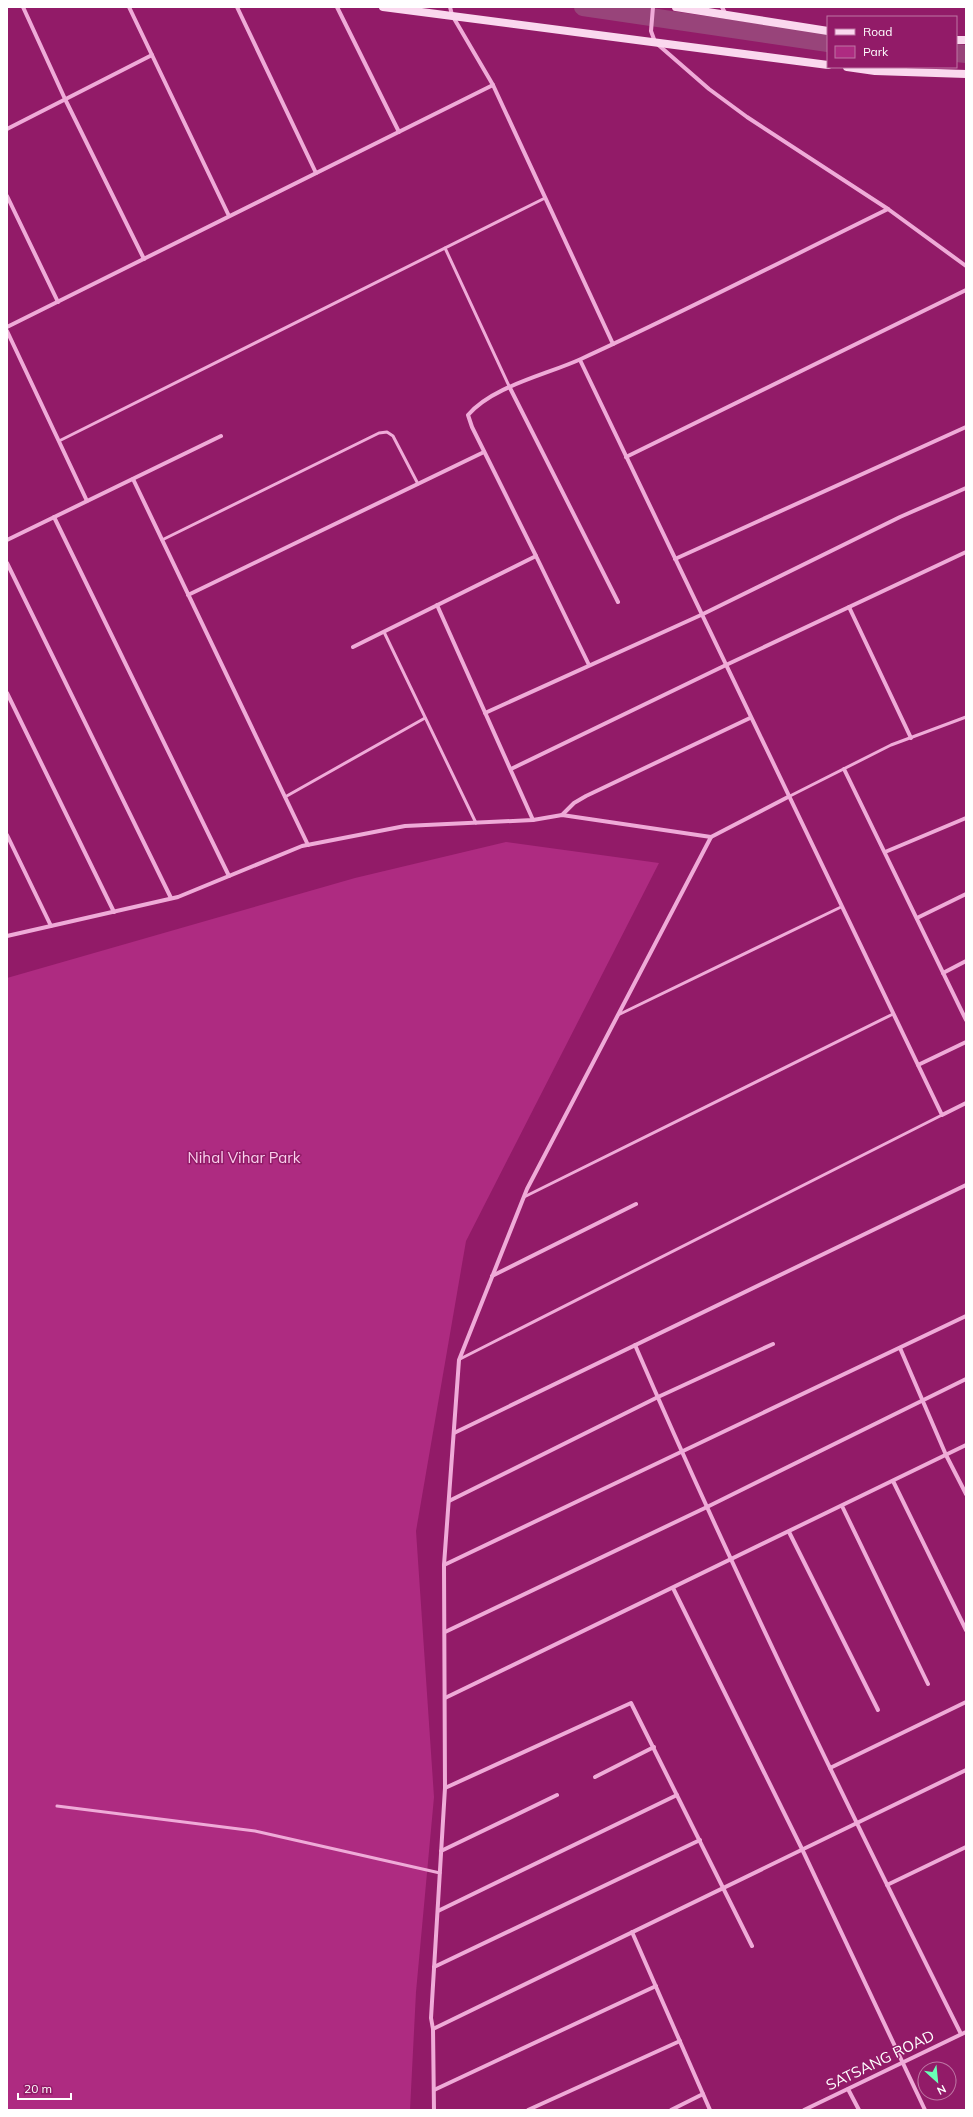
<svg xmlns="http://www.w3.org/2000/svg" width="973" height="2117" viewBox="0 0 973 2117" font-family="Mulish,sans-serif">
  <style>
    .green { fill: #ae2b81 }
    .lines { fill: none; stroke-linecap: round; stroke-linejoin: round }
    .canal { stroke: #98447a; stroke-width: 18 }
    .lane { stroke: #efabd8; stroke-width: 3 }
    .street { stroke: #efabd8; stroke-width: 4 }
    .secondary { stroke: #fad8ee; stroke-width: 8 }
    .labels { text-anchor: middle; dominant-baseline: central; stroke-width: 3; stroke-linejoin: round; paint-order: stroke }
    .park-label { font-size: 15px; fill: #fad1ed; stroke: #921b68 }
    .street-label { font-size: 15px; fill: #fff; stroke: #921b68 }
  </style>
  <rect width="100%" height="100%" fill="#921b68"/>
  <!-- green -->
  <path class="green" d="M 506,842 L 659,863 L 466,1241 L 416,1531 L 434,1797 L 416,1992 L 410,2110 L 7,2110 L 7,978 L 355,878 Z"/>
  <g class="lines">
    <!-- canal -->
    <g class="canal">
      <path d="M 583,7 L 828,43"/>
      <path d="M 956,53 L 966,54"/>
    </g>
    <!-- lane -->
    <g class="lane">
      <path d="M 445,248 L 510,388"/>
      <path d="M 59,441 L 545,198"/>
      <path d="M 162,540 L 379,433 L 387,432 L 393,436 L 418,484"/>
      <path d="M 384,632 L 476,823"/>
      <path d="M 285,797 L 425,718"/>
      <path d="M 788,797 L 891,745 L 966,717"/>
      <path d="M 618,1015 L 841,907"/>
      <path d="M 524,1197 L 893,1014"/>
      <path d="M 460,1359 L 942,1115"/>
      <path d="M 57,1806 L 255,1831 L 440,1873"/>
    </g>
    <!-- street -->
    <g class="street">
      <path d="M 23,7 L 65,99 L 144,259"/>
      <path d="M 129,7 L 229,216"/>
      <path d="M 237,7 L 316,173"/>
      <path d="M 337,7 L 399,132"/>
      <path d="M 450,7 L 452,15 L 493,85 L 613,344"/>
      <path d="M 653,7 L 651,31 L 655,42 L 709,89 L 747,117 L 888,209 L 966,266"/>
      <path d="M 722,7 L 726,15"/>
      <path d="M 7,129 L 152,55"/>
      <path d="M 7,196 L 58,302"/>
      <path d="M 7,327 L 493,85"/>
      <path d="M 7,331 L 87,501"/>
      <path d="M 580,360 L 942,1115 L 966,1103"/>
      <path d="M 510,388 L 618,602"/>
      <path d="M 626,457 L 966,290"/>
      <path d="M 133,479 L 308,845"/>
      <path d="M 54,517 L 229,876"/>
      <path d="M 7,540 L 221,436"/>
      <path d="M 536,556 L 589,665"/>
      <path d="M 675,559 L 966,427"/>
      <path d="M 7,563 L 171,898"/>
      <path d="M 188,595 L 484,452"/>
      <path d="M 437,605 L 533,820"/>
      <path d="M 849,607 L 911,738"/>
      <path d="M 353,647 L 536,556 L 472,427 L 468,415 C 493,386 546,375 581,359 C 684,312 786,259 888,209"/>
      <path d="M 7,693 L 114,912"/>
      <path d="M 485,713 L 701,615 L 900,517 L 966,488"/>
      <path d="M 511,769 L 726,665 L 966,552"/>
      <path d="M 844,769 L 966,1020"/>
      <path d="M 562,815 L 574,803 L 586,796 L 750,718"/>
      <path d="M 7,835 L 51,926"/>
      <path d="M 885,852 L 966,818"/>
      <path d="M 917,918 L 966,894"/>
      <path d="M 7,936 L 178,897 L 302,846 L 405,826 L 533,820 L 562,815 L 711,837"/>
      <path d="M 943,973 L 966,961"/>
      <path d="M 918,1065 L 966,1042"/>
      <path d="M 492,1276 L 636,1204"/>
      <path d="M 635,1345 C 736,1579 848,1807 961,2034"/>
      <path d="M 900,1348 L 946,1455 L 966,1494"/>
      <path d="M 454,1433 L 966,1185"/>
      <path d="M 893,1481 L 966,1630"/>
      <path d="M 449,1501 L 658,1397 L 773,1344"/>
      <path d="M 842,1506 L 928,1684"/>
      <path d="M 789,1532 L 878,1710"/>
      <path d="M 444,1565 L 966,1316"/>
      <path d="M 673,1588 L 802,1849 L 925,2110"/>
      <path d="M 445,1632 L 707,1507 L 966,1379"/>
      <path d="M 445,1698 L 966,1445"/>
      <path d="M 830,1768 L 966,1702"/>
      <path d="M 595,1777 L 654,1747"/>
      <path d="M 445,1788 L 631,1703 L 752,1946"/>
      <path d="M 441,1851 L 557,1795"/>
      <path d="M 887,1885 L 966,1847"/>
      <path d="M 438,1911 L 677,1795"/>
      <path d="M 632,1932 L 710,2110"/>
      <path d="M 434,1967 L 700,1840"/>
      <path d="M 433,2029 L 966,1770"/>
      <path d="M 848,2089 L 859,2110"/>
      <path d="M 434,2090 L 656,1986"/>
      <path d="M 434,2110 L 433,2029 L 431,2018 L 445,1788 L 444,1565 L 459,1360 L 527,1189 L 711,837 L 788,797"/>
      <path d="M 528,2110 L 680,2041"/>
      <path d="M 671,2110 L 703,2094"/>
      <path d="M 804,2110 L 966,2032"/>
    </g>
    <!-- secondary -->
    <g class="secondary">
      <path d="M 383,7 L 828,65"/>
      <path d="M 676,7 L 828,31"/>
      <path d="M 956,40 L 966,40"/>
      <path d="M 847,67 L 875,71 L 966,74"/>
    </g>
  </g>
  <g class="labels">
    <!-- park labels -->
    <g class="park-label">
      <text x="244" y="1157">Nihal Vihar Park</text>
    </g>
    <!-- street labels -->
    <g class="street-label">
      <text transform="translate(880 2060) rotate(-26)">SATSANG ROAD</text>
    </g>
  </g>
  <!-- border -->
  <rect width="973" height="2117" fill="none" stroke="#ffffff" stroke-width="16"/>
  <!-- legend -->
  <rect x="827" y="16" width="130" height="52" fill="#921b68" stroke="#be76a4"/>
  <rect x="835" y="29" width="20" height="6" fill="#fad8ee" stroke="#be76a4"/>
  <text x="863" y="36" font-size="12" fill="#ffffff">Road</text>
  <rect x="835" y="46" width="20" height="12" fill="#ae2b81" stroke="#be76a4"/>
  <text x="863" y="56" font-size="12" fill="#ffffff">Park</text>
  <!-- north arrow -->
  <g transform="translate(937 2081) rotate(153)"><circle r="19" fill="#921b68" stroke="#be76a4"/>
  <path d="M0-3L7 15L0 10L-7 15Z" fill="#69ffb5"/>
  <text y="-6" font-size="11" font-weight="bold" text-anchor="middle" fill="#ffffff">N</text>
  </g>
  <!-- scale -->
  <path d="M18 2093v6h53v-6" fill="none" stroke="#ffffff" stroke-width="2"/>
  <text x="24" y="2093" font-size="12" fill="#ffffff" stroke="#921b68" stroke-width="3" paint-order="stroke">20 m</text>
</svg>
